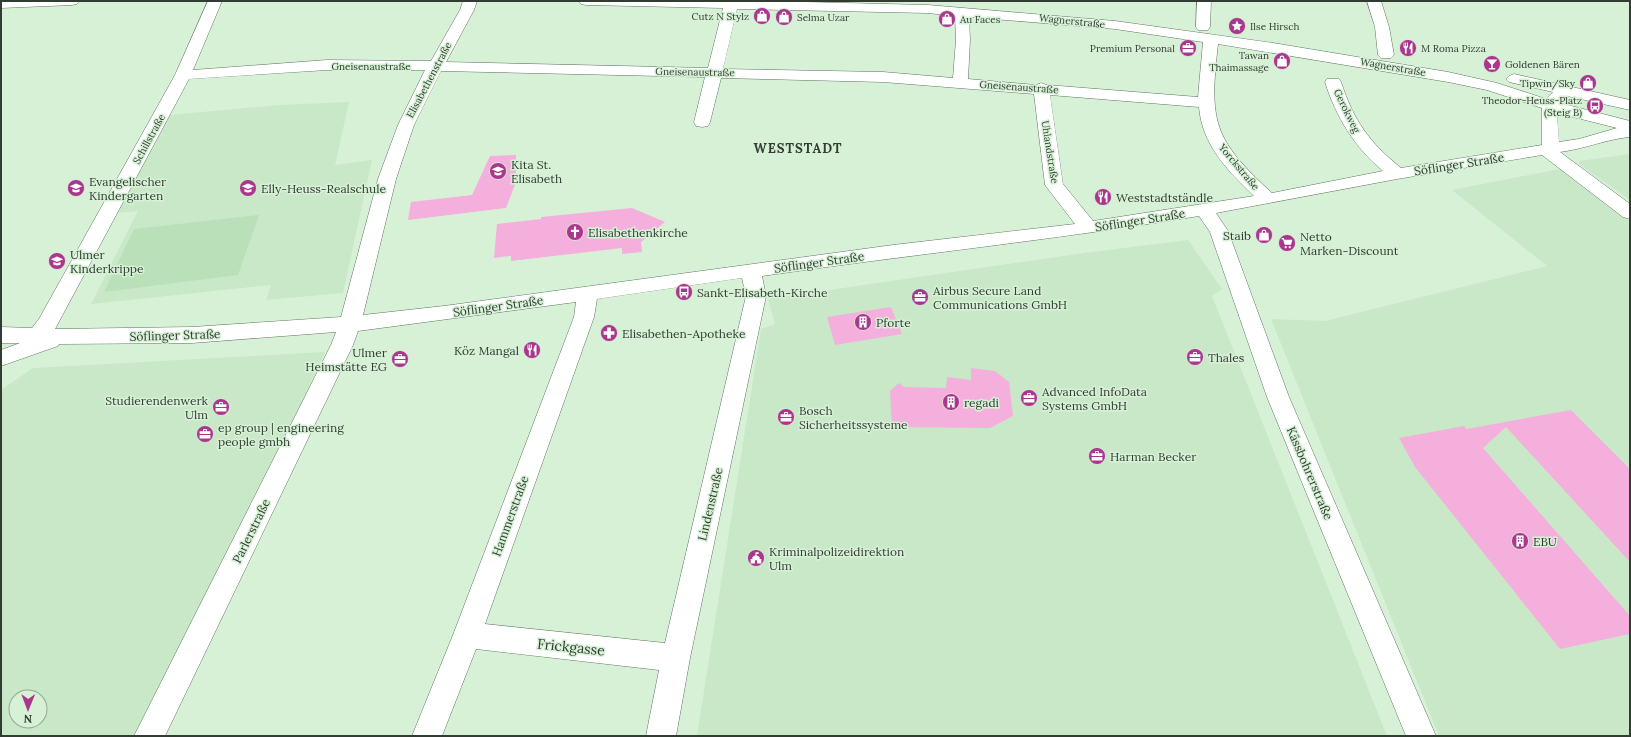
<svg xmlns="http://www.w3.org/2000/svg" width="1631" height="737" viewBox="0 0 1631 737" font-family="Lora,serif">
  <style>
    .built { fill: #c8e8c8; fill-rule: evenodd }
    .green { fill: #bae0ba }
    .building { fill: #f5afdd }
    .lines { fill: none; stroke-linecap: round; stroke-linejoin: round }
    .minor-casing { stroke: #5e755e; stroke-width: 1 }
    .minor { fill: #fff; fill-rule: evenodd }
    .labels { text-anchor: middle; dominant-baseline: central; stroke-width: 3; stroke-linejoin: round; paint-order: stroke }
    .far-poi-label { font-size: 10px; fill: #323c32; stroke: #d7f1d7; text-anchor: end }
    .far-street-label { font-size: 10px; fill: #323c32; stroke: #d7f1d7 }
    .poi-label { font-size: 12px; fill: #323c32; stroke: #d7f1d7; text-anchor: start }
    .street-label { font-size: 12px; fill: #323c32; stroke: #d7f1d7 }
    .far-district-label { font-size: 13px; font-weight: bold; letter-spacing: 1px; fill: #323c32; stroke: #d7f1d7 }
    .near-street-label { font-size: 14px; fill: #323c32; stroke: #d7f1d7 }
  </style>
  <rect width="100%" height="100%" fill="#d7f1d7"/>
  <!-- built -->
  <g class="built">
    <path d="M 349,102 L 335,165 L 372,160 L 343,293 L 266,300 L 271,285 L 91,304 L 138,211 L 117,213 L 169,115 L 279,105 Z"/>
    <path d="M 1630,154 L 1630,200 L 1579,164 L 1579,161 Z"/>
    <path d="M 1560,169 L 1630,222 L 1630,736 L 1439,736 L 1271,319 L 1325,321 L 1547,266 L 1452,190 Z"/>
    <path d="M 1188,240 L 1222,289 L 1212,296 L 1387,736 L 697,736 L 761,329 L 775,324 L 768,299 L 1084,253 Z"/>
    <path d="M 325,352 L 149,736 L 1,736 L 1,390 L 33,368 ZM 16,697 L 40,697 L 40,721 L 16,721 Z"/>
  </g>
  <!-- green -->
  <path class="green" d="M 259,215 L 238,275 L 104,292 L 134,229 Z"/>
  <!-- building -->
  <g class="building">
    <path d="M 516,155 L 516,182 L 506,208 L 408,220 L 411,202 L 472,195 L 490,156 Z"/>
    <path d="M 632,208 L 665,222 L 641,242 L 642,252 L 622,254 L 622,248 L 511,261 L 511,256 L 494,258 L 497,224 L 541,219 L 541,217 Z"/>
    <path d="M 891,307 L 902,334 L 835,345 L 827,317 Z"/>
    <path d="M 971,368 L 995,371 L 1009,382 L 1013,416 L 990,428 L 892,427 L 890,391 L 899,383 L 904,387 L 946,388 L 947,377 L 971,380 Z"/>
    <path d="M 1571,410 L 1630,469 L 1630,562 L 1506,427 L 1483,448 L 1630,616 L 1630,634 L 1560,649 L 1415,467 L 1399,438 L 1464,426 L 1466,429 Z"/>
  </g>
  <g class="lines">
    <!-- minor casing -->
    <g class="minor-casing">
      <g id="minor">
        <path d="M 1,1 L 79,1 L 77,4 L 72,5 L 1,8 Z"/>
        <path d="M 208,1 L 222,1 L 193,70 L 327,60 L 431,61 L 460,10 L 463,1 L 477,1 L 474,10 L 446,62 L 708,68 L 723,8 L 586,5 L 581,4 L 579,1 L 764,1 L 928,5 L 1115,21 L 1273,43 L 1448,72 L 1497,83 L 1546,99 L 1553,92 L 1509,82 L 1506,79 L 1509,76 L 1514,74 L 1630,100 L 1630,110 L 1567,96 L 1560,103 L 1630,121 L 1630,137 C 1607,139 1584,149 1560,152 L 1630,204 L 1630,219 L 1623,217 L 1542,155 L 1397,179 L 1216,213 L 1228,231 L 1289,397 L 1436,736 L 1406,736 L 1267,397 L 1210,232 L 1199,216 C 1054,240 907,255 762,276 L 766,296 L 690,658 L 676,736 L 646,736 L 659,670 L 476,649 L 442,736 L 412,736 L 453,635 L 574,317 L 576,302 L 358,331 L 353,345 L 165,736 L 134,736 L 331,345 L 336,332 L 192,343 L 59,344 L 58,346 L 1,366 L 1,350 L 20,343 L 1,343 L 1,327 L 32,328 L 39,319 L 175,75 ZM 737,9 L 928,13 L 955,16 L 956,40 L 953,78 L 883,72 L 723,69 ZM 969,17 L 1115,29 L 1203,42 L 1198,97 L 1047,85 L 1041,83 L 1036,85 L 968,79 L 970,40 ZM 1218,44 L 1448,82 L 1487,90 L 1542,108 L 1542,145 L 1401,168 C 1369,142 1354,121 1341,82 L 1339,79 L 1327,79 L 1325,82 C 1336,117 1355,148 1383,171 L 1272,193 C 1213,139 1209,122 1218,44 ZM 327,70 L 425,70 L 398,125 L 378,179 L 341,317 L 192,327 L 55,329 L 189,79 ZM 441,71 L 705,77 L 694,122 L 696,126 L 702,127 L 708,126 L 710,122 L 721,78 L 883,82 L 1034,94 L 1045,185 L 1075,224 L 893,245 L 444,306 L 363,315 L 396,179 L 414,125 ZM 1050,95 L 1199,107 C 1202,145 1228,171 1254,196 L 1093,221 L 1063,184 ZM 1557,113 L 1617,128 L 1579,139 L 1559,142 ZM 742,278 L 746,296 L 665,643 L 485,624 L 594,317 L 597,299 Z"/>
        <path d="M 1197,1 L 1211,1 L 1210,27 L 1208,30 L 1198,30 L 1196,27 Z"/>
        <path d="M 1367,1 L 1381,1 L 1389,27 L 1394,55 L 1391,58 L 1381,58 L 1378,55 L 1375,27 Z"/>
      </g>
    </g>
    <!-- minor -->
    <use href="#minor" class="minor"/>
  </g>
  <!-- icons -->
  <defs>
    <g id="shop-disc" transform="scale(0.9)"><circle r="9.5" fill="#ab368d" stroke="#d7f1d7"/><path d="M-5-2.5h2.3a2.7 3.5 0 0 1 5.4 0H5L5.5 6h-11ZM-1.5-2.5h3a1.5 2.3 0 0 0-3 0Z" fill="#fff"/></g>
    <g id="sight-disc" transform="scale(0.9)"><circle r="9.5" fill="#ab368d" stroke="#d7f1d7"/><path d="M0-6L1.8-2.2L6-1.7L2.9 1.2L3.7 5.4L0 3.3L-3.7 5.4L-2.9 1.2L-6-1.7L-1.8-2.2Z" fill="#fff"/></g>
    <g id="office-disc" transform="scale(0.9)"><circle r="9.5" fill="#ab368d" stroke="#d7f1d7"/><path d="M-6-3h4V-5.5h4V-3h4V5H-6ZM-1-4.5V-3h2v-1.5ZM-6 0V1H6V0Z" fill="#fff"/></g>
    <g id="restaurant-disc" transform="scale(0.9)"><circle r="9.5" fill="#ab368d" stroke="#d7f1d7"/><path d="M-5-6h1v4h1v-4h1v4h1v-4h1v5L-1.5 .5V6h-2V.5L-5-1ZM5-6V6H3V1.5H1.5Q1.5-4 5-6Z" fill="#fff"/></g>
    <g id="bar-disc" transform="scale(0.9)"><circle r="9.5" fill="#ab368d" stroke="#d7f1d7"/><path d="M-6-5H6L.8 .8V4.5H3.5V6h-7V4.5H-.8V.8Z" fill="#fff"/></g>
    <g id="bus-disc" transform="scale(0.9)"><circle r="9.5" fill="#ab368d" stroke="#d7f1d7"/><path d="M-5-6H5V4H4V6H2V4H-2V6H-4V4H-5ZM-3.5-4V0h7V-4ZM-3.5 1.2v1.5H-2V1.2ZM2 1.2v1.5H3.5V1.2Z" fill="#fff"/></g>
    <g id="school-disc" transform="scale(0.9)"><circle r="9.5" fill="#ab368d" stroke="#d7f1d7"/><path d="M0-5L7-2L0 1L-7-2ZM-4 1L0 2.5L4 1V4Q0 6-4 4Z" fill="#fff"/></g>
    <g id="church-disc" transform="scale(0.9)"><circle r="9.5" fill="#ab368d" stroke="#d7f1d7"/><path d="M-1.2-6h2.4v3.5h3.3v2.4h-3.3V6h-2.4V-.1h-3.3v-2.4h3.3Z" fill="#fff"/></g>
    <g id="supermarket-disc" transform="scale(0.9)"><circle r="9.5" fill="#ab368d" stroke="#d7f1d7"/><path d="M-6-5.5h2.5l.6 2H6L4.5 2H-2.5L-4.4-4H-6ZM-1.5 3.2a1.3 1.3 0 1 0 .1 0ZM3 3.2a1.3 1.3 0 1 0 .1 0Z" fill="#fff"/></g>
    <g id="building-disc" transform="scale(0.9)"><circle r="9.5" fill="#ab368d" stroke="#d7f1d7"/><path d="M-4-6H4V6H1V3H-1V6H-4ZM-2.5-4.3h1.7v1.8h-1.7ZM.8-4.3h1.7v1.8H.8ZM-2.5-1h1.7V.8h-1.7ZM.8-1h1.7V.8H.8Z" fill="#fff"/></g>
    <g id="pharmacy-disc" transform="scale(0.9)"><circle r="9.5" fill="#ab368d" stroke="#d7f1d7"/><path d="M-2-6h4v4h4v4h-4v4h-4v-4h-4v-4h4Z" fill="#fff"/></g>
    <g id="civic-disc" transform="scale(0.9)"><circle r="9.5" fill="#ab368d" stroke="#d7f1d7"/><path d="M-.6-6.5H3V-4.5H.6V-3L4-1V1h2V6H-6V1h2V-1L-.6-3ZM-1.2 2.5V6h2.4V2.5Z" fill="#fff"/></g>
  </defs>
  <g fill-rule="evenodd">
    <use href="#shop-disc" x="762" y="16"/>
    <use href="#shop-disc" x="784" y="17"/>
    <use href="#shop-disc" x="947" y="19"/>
    <use href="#sight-disc" x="1237" y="26"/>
    <use href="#office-disc" x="1188" y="48"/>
    <use href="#restaurant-disc" x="1408" y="48"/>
    <use href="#shop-disc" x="1282" y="61"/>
    <use href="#bar-disc" x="1492" y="64"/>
    <use href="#shop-disc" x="1588" y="83"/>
    <use href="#bus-disc" x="1595" y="106"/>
    <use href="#school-disc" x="498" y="171"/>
    <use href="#school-disc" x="76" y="188"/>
    <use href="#school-disc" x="248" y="188"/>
    <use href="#restaurant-disc" x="1103" y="197"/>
    <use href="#church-disc" x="575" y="232"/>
    <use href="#shop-disc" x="1264" y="235"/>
    <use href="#supermarket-disc" x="1287" y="243"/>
    <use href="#school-disc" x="57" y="261"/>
    <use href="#bus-disc" x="684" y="292"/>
    <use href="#office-disc" x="920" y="297"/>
    <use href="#building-disc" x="863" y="322"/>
    <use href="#pharmacy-disc" x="609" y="333"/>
    <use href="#restaurant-disc" x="532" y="350"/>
    <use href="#office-disc" x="1195" y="357"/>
    <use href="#office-disc" x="400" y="359"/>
    <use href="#office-disc" x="1029" y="398"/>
    <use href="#building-disc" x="951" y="402"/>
    <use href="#office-disc" x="221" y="407"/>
    <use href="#office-disc" x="786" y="417"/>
    <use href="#office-disc" x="205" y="434"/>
    <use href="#office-disc" x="1097" y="456"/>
    <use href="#building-disc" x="1520" y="541"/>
    <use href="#civic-disc" x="756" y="558"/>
  </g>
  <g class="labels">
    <!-- far-poi labels -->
    <g class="far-poi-label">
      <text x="749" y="16">Cutz N Stylz</text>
      <text x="797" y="17" text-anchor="start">Selma Uzar</text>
      <text x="960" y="19" text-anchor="start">Au Faces</text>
      <text x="1250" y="26" text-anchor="start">Ilse Hirsch</text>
      <text x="1175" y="48">Premium Personal</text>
      <text x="1421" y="48" text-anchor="start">M Roma Pizza</text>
      <text x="1269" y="55">Tawan<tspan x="1269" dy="12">Thaimassage</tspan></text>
      <text x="1505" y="64" text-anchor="start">Goldenen Bären</text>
      <text x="1575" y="83">Tipwin/Sky</text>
      <text x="1582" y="100">Theodor-Heuss-Platz<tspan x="1582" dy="12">(Steig B)</tspan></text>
    </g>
    <!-- far-street labels -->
    <g class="far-street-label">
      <text transform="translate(1072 21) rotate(6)">Wagnerstraße</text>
      <text x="371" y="66">Gneisenaustraße</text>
      <text transform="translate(1393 67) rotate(10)">Wagnerstraße</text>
      <text transform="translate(695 72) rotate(1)">Gneisenaustraße</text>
      <text transform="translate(429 80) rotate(-62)">Elisabethenstraße</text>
      <text transform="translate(1019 87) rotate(4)">Gneisenaustraße</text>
      <text transform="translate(1347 111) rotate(64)">Gerokweg</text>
      <text transform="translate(149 139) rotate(-61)">Schillstraße</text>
      <text transform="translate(1050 152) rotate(81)">Uhlandstraße</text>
      <text transform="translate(1239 167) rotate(50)">Yorckstraße</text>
    </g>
    <!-- poi labels -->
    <g class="poi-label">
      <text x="511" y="164">Kita St.<tspan x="511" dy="14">Elisabeth</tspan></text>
      <text x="89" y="181">Evangelischer<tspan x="89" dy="14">Kindergarten</tspan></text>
      <text x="261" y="188">Elly-Heuss-Realschule</text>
      <text x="1116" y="197">Weststadtständle</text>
      <text x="588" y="232">Elisabethenkirche</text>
      <text x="1251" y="235" text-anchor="end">Staib</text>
      <text x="1300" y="236">Netto<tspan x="1300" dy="14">Marken-Discount</tspan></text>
      <text x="70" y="254">Ulmer<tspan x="70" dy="14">Kinderkrippe</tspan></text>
      <text x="933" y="290">Airbus Secure Land<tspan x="933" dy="14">Communications GmbH</tspan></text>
      <text x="697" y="292">Sankt-Elisabeth-Kirche</text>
      <text x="876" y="322">Pforte</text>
      <text x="622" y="333">Elisabethen-Apotheke</text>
      <text x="519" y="350" text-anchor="end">Köz Mangal</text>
      <text x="387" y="352" text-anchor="end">Ulmer<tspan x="387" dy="14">Heimstätte EG</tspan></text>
      <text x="1208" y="357">Thales</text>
      <text x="1042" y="391">Advanced InfoData<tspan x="1042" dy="14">Systems GmbH</tspan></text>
      <text x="208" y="400" text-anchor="end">Studierendenwerk<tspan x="208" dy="14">Ulm</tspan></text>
      <text x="964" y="402">regadi</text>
      <text x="799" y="410">Bosch<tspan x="799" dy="14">Sicherheitssysteme</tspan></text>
      <text x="218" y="427">ep group | engineering<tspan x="218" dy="14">people gmbh</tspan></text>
      <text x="1110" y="456">Harman Becker</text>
      <text x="1533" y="541">EBU</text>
      <text x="769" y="551">Kriminalpolizeidirektion<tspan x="769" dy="14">Ulm</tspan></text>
    </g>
    <!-- street labels -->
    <g class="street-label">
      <text transform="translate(1459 164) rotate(-9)">Söflinger Straße</text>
      <text transform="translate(1140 220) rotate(-9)">Söflinger Straße</text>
      <text transform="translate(819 262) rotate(-8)">Söflinger Straße</text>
      <text transform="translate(498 306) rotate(-8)">Söflinger Straße</text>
      <text transform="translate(175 335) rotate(-2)">Söflinger Straße</text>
      <text transform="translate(1310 473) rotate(67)">Kässbohrerstraße</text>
      <text transform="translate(710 504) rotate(-77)">Lindenstraße</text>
      <text transform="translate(510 516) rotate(-70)">Hammerstraße</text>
      <text transform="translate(251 531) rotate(-64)">Parlerstraße</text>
    </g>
    <!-- far-district labels -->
    <g class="far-district-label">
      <text x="798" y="148">WESTSTADT</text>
    </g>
    <!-- near-street labels -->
    <g class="near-street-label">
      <text transform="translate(571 647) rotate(6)">Frickgasse</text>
    </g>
  </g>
  <!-- border -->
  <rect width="1631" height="737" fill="none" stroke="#323c32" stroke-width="4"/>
  <!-- north arrow -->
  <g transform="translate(28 709) rotate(181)"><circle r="19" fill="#d7f1d7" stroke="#95a995"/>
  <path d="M0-3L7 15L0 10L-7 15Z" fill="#ab368d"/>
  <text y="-6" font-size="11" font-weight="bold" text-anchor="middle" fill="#323c32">N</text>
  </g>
</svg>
